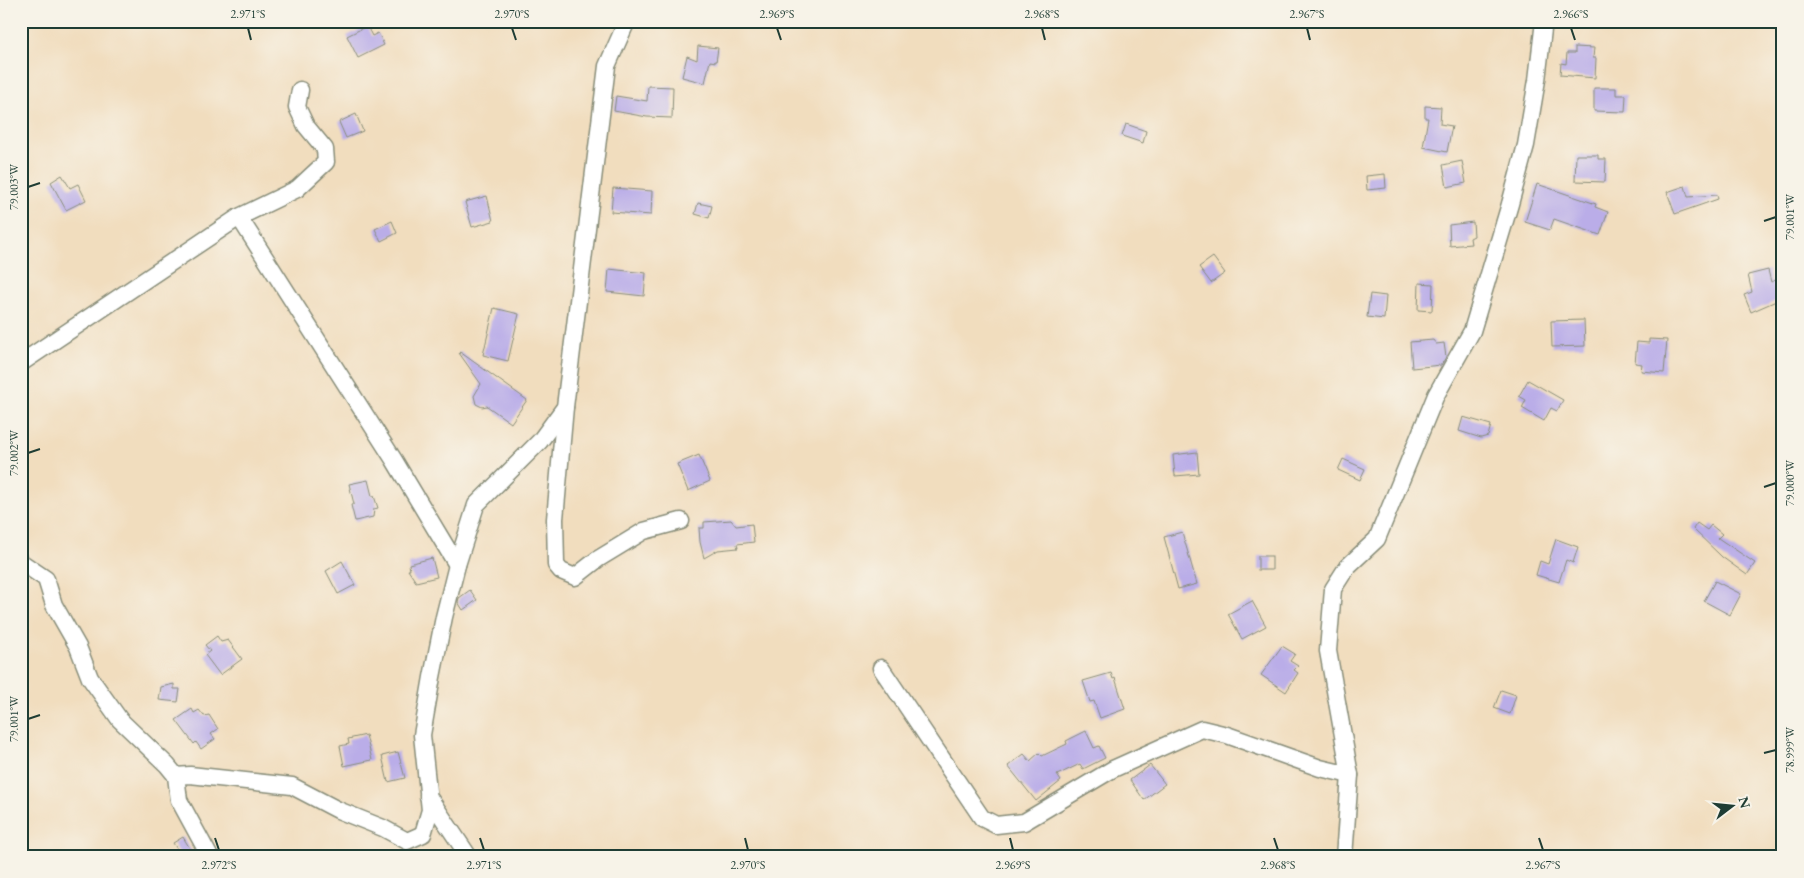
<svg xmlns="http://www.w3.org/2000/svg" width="1804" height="878" viewBox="0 0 1804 878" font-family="'EB Garamond',serif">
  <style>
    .building { fill: #baade8 }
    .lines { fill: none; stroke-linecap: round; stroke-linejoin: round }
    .street-casing { stroke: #888d79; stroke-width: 19 }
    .street { stroke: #fff; stroke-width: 16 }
    .ticks { fill: none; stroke: #1f3d34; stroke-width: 2 }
    .neatline { fill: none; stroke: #1f3d34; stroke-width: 2 }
    .ticks-label { font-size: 12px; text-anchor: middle; fill: #1f3d34 }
  </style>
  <rect width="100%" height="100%" fill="#f7f3e8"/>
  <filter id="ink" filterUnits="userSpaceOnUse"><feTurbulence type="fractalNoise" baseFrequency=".02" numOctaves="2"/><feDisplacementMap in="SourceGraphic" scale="10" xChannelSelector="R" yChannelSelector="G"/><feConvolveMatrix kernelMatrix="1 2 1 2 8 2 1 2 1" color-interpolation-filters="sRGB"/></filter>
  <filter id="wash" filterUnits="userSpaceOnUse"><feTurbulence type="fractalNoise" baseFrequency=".0096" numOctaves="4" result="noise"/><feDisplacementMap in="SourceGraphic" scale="20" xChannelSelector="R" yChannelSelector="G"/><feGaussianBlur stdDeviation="1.12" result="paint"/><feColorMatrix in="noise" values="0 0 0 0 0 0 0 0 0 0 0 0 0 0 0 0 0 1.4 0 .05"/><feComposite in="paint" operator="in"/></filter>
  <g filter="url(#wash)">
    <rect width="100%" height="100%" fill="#f1ddbe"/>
    <g id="blocks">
      <!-- building -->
      <g class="building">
        <path d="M 367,26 L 372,36 L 378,33 L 384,45 L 358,58 L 347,36 Z"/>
        <path d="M 698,46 L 718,48 L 716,62 L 710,61 L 705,83 L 682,77 L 687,56 L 697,60 Z"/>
        <path d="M 1575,47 L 1594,48 L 1593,58 L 1596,58 L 1595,78 L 1560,75 L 1561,63 L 1566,64 L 1567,53 L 1575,53 Z"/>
        <path d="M 648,86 L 673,87 L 672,118 L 647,117 L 614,111 L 616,96 L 647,101 Z"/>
        <path d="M 1594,88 L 1616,88 L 1616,95 L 1626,95 L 1625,112 L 1594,111 Z"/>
        <path d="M 1425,106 L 1441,107 L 1440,124 L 1452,126 L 1447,152 L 1423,147 L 1428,118 L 1425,118 Z"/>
        <path d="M 356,114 L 363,131 L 346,138 L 339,122 Z"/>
        <path d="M 1126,124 L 1146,131 L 1143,143 L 1122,136 Z"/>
        <path d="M 1576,155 L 1598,155 L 1598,159 L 1606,159 L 1605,182 L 1575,181 Z"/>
        <path d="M 1462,161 L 1466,183 L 1447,187 L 1443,165 Z"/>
        <path d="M 1385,174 L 1386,188 L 1367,190 L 1366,176 Z"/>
        <path d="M 62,175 L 70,188 L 78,184 L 86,200 L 66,210 L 51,182 Z"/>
        <path d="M 1537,184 L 1596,204 L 1595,207 L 1608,212 L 1600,235 L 1554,219 L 1550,230 L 1525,222 Z"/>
        <path d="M 1685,186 L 1688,197 L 1717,195 L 1718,199 L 1675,214 L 1667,192 Z"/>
        <path d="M 613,188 L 652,191 L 651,215 L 611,212 Z"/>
        <path d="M 487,196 L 493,221 L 472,227 L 465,202 Z"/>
        <path d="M 698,203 L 712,206 L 709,218 L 695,214 Z"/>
        <path d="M 392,221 L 397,233 L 381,241 L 375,229 Z"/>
        <path d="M 1473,222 L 1474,236 L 1470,238 L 1471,244 L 1450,246 L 1449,225 Z"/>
        <path d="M 1213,257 L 1225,273 L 1211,283 L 1199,267 Z"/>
        <path d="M 609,269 L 646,273 L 644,296 L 607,292 Z"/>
        <path d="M 1768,270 L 1771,282 L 1783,277 L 1783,298 L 1751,312 L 1744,295 L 1752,292 L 1748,275 Z"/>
        <path d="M 1419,283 L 1433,284 L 1432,311 L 1418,310 Z"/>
        <path d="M 1370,294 L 1386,296 L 1384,319 L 1367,317 Z"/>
        <path d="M 494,308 L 519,314 L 508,361 L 483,355 Z"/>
        <path d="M 1584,320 L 1585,346 L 1552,347 L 1551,321 Z"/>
        <path d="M 1649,339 L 1667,340 L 1664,373 L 1641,371 L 1642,364 L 1635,363 L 1637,342 L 1649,343 Z"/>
        <path d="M 1433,340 L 1436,344 L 1444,343 L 1446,357 L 1441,365 L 1412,368 L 1410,342 Z"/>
        <path d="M 460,352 L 527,400 L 511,423 L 487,406 L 482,407 L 476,404 L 474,396 L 481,384 L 459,353 Z"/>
        <path d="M 1528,380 L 1563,400 L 1557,411 L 1551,408 L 1544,421 L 1522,408 L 1526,400 L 1519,396 Z"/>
        <path d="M 1463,417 L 1491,425 L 1488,436 L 1481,438 L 1459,431 Z"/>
        <path d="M 1197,452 L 1199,474 L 1175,476 L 1173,455 Z"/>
        <path d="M 699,455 L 710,481 L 688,491 L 677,464 Z"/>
        <path d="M 1343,459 L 1365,469 L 1360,480 L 1338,470 Z"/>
        <path d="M 368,480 L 372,496 L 374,496 L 378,508 L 374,509 L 373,517 L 355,521 L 351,505 L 354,504 L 349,484 Z"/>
        <path d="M 731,520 L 736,526 L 752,524 L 754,542 L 737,544 L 738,548 L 718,550 L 704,558 L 700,542 L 699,528 L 704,528 L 704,522 Z"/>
        <path d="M 1697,523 L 1707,530 L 1711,525 L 1722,534 L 1718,538 L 1755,563 L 1747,575 L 1722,557 L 1693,529 Z"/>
        <path d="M 1182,532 L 1197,584 L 1178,589 L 1164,537 Z"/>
        <path d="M 1556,539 L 1578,547 L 1573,563 L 1566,560 L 1559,582 L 1536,575 L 1540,561 L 1548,564 Z"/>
        <rect x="1258" y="556" width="14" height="14"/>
        <path d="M 432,558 L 437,577 L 416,582 L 408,570 L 410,570 L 409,564 Z"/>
        <path d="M 342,561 L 355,585 L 338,594 L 326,571 Z"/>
        <path d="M 1715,581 L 1741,594 L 1730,615 L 1704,601 Z"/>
        <path d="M 470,590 L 477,600 L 463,610 L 458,602 L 459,598 Z"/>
        <path d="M 1252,601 L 1266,626 L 1242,639 L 1228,614 Z"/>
        <path d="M 217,636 L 221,642 L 228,640 L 242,659 L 220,675 L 205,655 L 210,651 L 205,645 Z"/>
        <path d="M 1282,646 L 1295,654 L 1290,661 L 1298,666 L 1294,670 L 1298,673 L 1286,692 L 1261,675 Z"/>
        <path d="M 1111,673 L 1113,679 L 1115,678 L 1125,709 L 1100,718 L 1094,701 L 1090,702 L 1083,681 Z"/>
        <path d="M 174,684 L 174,689 L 180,689 L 178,702 L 159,700 L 161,687 Z"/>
        <path d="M 1501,690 L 1516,695 L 1510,714 L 1494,708 Z"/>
        <path d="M 192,709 L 194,713 L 199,710 L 204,716 L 209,715 L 218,729 L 211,734 L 215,739 L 201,749 L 196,742 L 194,744 L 176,720 Z"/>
        <path d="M 1086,731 L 1094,748 L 1099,746 L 1105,758 L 1083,769 L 1080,764 L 1057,775 L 1061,781 L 1036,801 L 1008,766 L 1024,754 L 1030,761 L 1039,753 L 1042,756 L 1067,744 L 1066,741 Z"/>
        <path d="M 366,735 L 372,760 L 344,766 L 340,746 L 349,744 L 348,739 Z"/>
        <path d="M 398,752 L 405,778 L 388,782 L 382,756 Z"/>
        <path d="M 1150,765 L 1165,784 L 1144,800 L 1130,780 Z"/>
        <path d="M 183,837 L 192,852 L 182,857 L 173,843 Z"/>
      </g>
    </g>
  </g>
  <g filter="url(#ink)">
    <use href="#blocks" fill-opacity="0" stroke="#888d79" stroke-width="1"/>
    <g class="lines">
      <!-- street casing -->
      <g class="street-casing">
        <g id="street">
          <path d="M 239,217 L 394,460 L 457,565"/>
          <path d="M 21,363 L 239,217 L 297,189 L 326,162 L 325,149 L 306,126 L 297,107 L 300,90"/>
          <path d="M 565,407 L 555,519 L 556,565 L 561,571 L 575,577 L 598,559 L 644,531 L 681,521"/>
          <path d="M 21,562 L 46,579 L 54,605 L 78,647 L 90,678 L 120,720 L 167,765 L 176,776 L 190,775 L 292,786 L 338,810 L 383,828 L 407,841 L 423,834 L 430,810 L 422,735 L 432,677 L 444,617 L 457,565 L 476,505 L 540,441 L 565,407 L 607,66 L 627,21"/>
          <path d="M 881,668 L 982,818 L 996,825 L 1024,822 L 1113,769 L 1202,729 L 1227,735 L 1320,768 L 1350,775"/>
          <path d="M 176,776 L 179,800 L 210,857"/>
          <path d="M 428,796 L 469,857"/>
          <path d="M 1344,857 L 1350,775 L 1328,651 L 1333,589 L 1347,567 L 1377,539 L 1436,395 L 1472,331 L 1510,204 L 1526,145 L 1537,80 L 1544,21"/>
        </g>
      </g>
      <!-- street -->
      <use href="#street" class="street"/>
    </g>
  </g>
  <!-- ticks -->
  <path class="ticks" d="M 248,28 L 251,40M 512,28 L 516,40M 777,28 L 781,40M 1042,28 L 1045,40M 1307,28 L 1310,40M 1571,28 L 1575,40M 28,187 L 40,183M 1764,221 L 1776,217M 28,453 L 40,449M 1764,487 L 1776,483M 28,719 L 40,715M 1764,753 L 1776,750M 215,838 L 219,850M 480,838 L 484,850M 745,838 L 748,850M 1010,838 L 1013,850M 1274,838 L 1278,850M 1539,838 L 1543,850"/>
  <!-- margin -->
  <rect width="1804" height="878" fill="none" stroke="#f7f3e8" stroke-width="55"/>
  <!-- north arrow -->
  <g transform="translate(1732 806) rotate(74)" stroke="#f7f3e8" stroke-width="4" paint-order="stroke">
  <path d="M0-4L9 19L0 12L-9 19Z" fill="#1f3d34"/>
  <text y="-8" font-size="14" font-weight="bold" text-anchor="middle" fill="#1f3d34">N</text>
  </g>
  <rect x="28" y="28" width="1748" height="822" class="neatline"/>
  <g class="ticks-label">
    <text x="248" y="18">2.971°S</text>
    <text x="512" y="18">2.970°S</text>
    <text x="777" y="18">2.969°S</text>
    <text x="1042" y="18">2.968°S</text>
    <text x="1307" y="18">2.967°S</text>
    <text x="1571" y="18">2.966°S</text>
    <text transform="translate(14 187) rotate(-90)" y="4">79.003°W</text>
    <text transform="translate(1790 217) rotate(-90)" y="4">79.001°W</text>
    <text transform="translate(14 453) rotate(-90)" y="4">79.002°W</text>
    <text transform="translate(1790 483) rotate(-90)" y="4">79.000°W</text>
    <text transform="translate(14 719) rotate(-90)" y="4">79.001°W</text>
    <text transform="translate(1790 750) rotate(-90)" y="4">78.999°W</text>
    <text x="219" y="869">2.972°S</text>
    <text x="484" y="869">2.971°S</text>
    <text x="748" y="869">2.970°S</text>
    <text x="1013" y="869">2.969°S</text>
    <text x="1278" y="869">2.968°S</text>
    <text x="1543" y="869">2.967°S</text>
  </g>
</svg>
